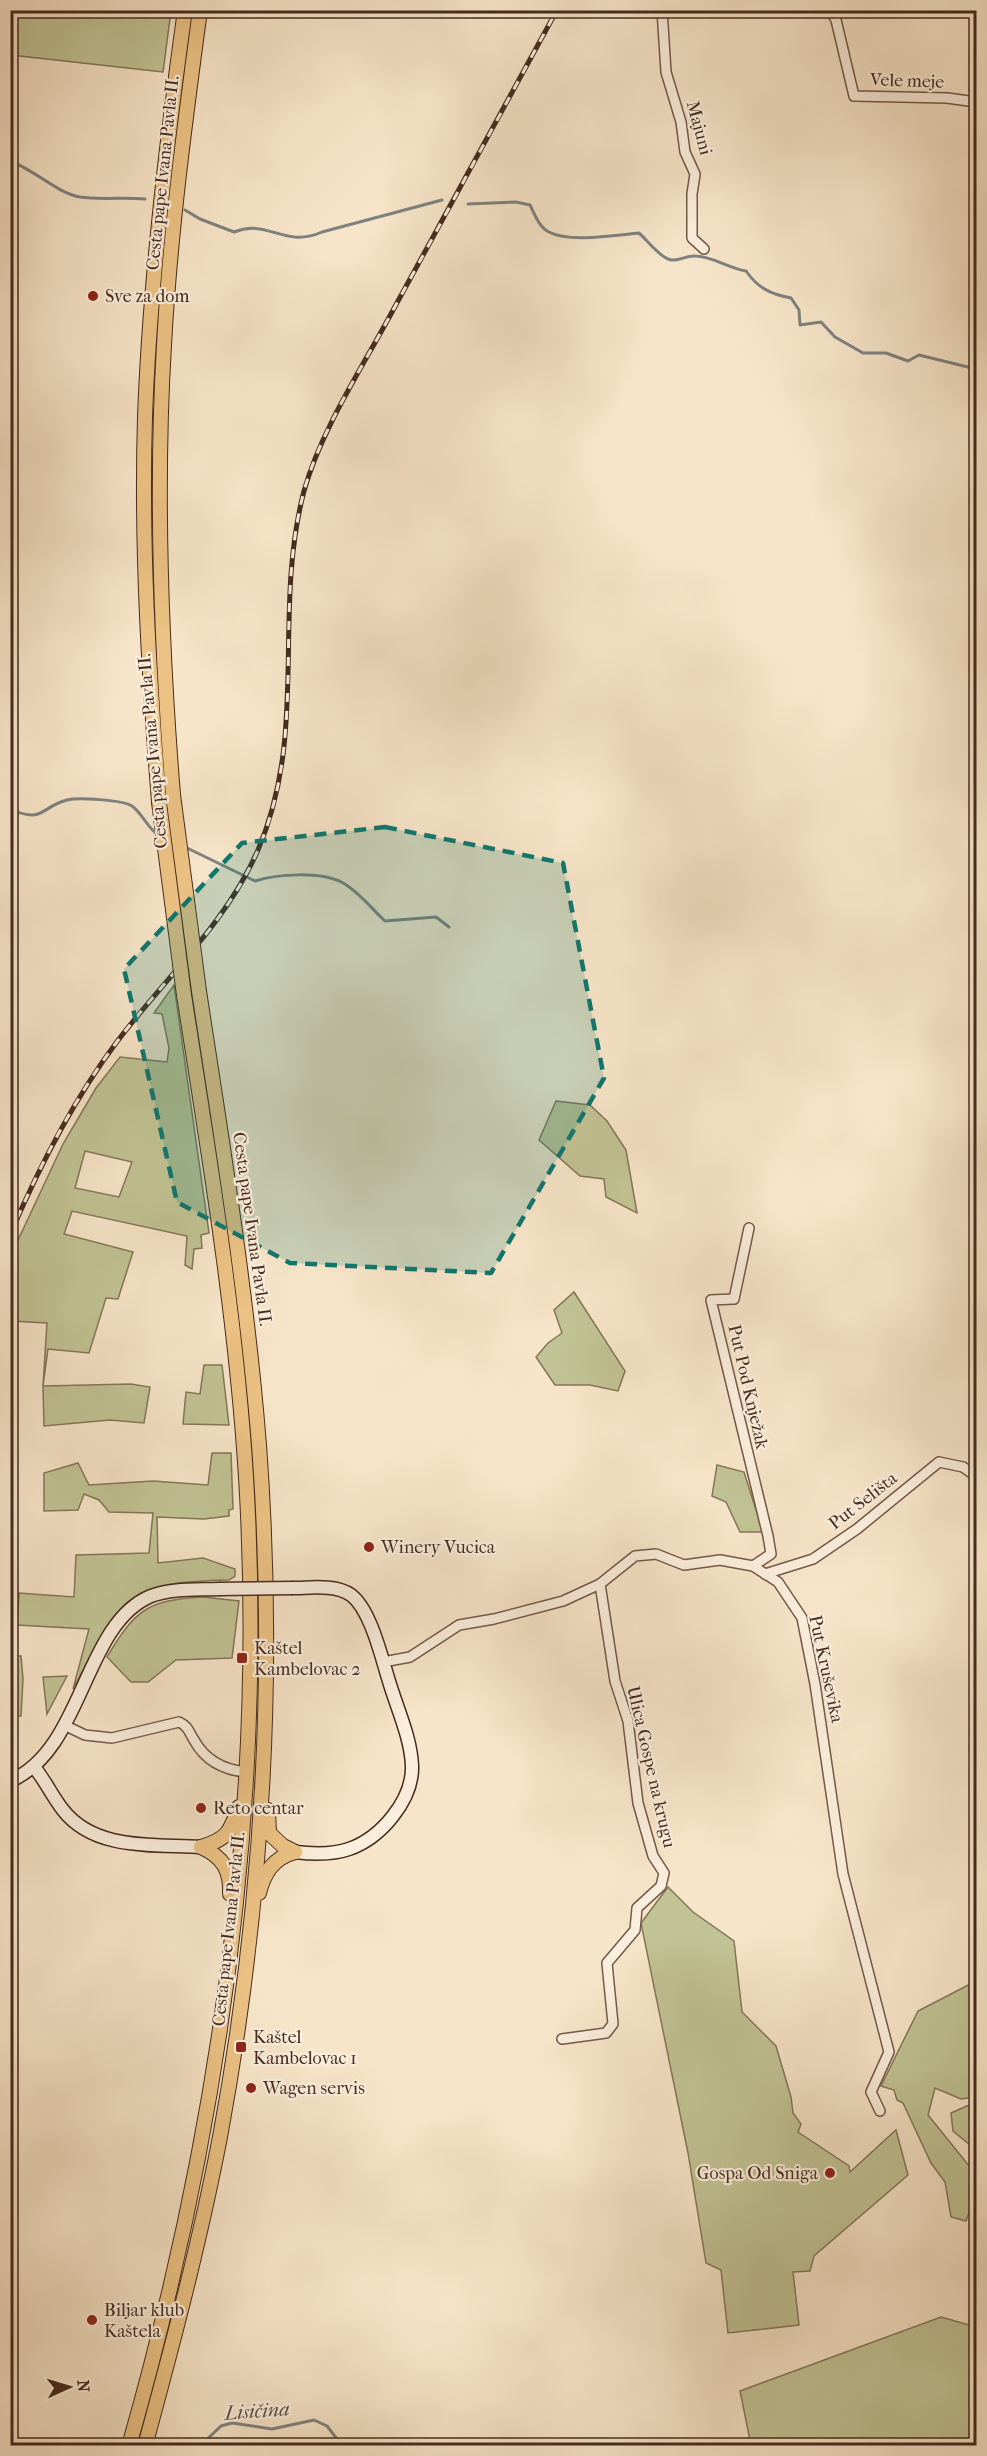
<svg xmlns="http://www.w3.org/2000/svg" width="987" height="2456" viewBox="0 0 987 2456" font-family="'IM FELL French Canon',serif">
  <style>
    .green { fill: #c1c394; stroke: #837659; stroke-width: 1.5; fill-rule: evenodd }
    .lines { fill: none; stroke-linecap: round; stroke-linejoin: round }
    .stream { stroke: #7d8280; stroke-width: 3 }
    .street-casing { stroke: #725949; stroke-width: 12 }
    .secondary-casing { stroke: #452a1e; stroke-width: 15 }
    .primary-casing { stroke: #452a1e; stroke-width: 16 }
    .street { stroke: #faeedc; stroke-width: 9 }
    .secondary { stroke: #faeedc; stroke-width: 12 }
    .primary { stroke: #ecc284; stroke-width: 14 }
    .rail-casing { stroke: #452a1e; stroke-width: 5 }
    .rail { stroke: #faeedc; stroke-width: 3; stroke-dasharray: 9; stroke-linecap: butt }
    .secondary-bridge-casing { stroke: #452a1e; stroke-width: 15; stroke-linecap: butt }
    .primary-bridge-casing { stroke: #452a1e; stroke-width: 16; stroke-linecap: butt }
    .secondary-bridge { stroke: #faeedc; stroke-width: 12 }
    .primary-bridge { stroke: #ecc284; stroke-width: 14 }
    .marked { fill: #0f766e; fill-opacity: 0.2; stroke: #0f766e; stroke-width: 4.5; stroke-dasharray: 12 8; stroke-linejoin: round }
    .poi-dot { fill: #8f2418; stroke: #faeedc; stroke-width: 2 }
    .labels { text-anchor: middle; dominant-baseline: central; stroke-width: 4.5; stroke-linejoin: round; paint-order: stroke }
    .street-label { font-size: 18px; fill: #452a1e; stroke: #faeedc }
    .poi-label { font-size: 18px; fill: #452a1e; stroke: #faeedc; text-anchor: start }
    .water-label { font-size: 20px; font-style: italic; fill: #5c4e47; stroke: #faeedc }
  </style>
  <rect width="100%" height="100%" fill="#f7e5c9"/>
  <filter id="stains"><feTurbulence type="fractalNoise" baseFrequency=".00333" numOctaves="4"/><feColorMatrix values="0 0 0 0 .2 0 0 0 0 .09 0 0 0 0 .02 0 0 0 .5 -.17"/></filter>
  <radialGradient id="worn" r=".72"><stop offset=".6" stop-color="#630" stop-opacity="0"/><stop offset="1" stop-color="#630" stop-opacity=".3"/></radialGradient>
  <!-- green -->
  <g class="green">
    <path d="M 11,10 L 171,11 L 163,72 L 11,55 Z"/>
    <path d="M 174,985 L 209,1233 L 201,1235 L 202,1248 L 194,1249 L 192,1269 L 185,1265 L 187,1236 L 72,1211 L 64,1234 L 133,1252 L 118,1299 L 106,1298 L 89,1353 L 48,1349 L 43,1386 L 131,1384 L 150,1387 L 144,1423 L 110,1420 L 44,1426 L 43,1386 L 47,1323 L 11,1321 L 11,1264 L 19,1238 L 63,1144 L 96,1088 L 120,1057 L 167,1062 L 169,1048 L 162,1014 L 154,1013 ZM 85,1151 L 132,1162 L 119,1197 L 75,1188 Z"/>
    <path d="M 556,1101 L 590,1105 L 607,1121 L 626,1150 L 637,1213 L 606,1197 L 604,1179 L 580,1176 L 539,1140 Z"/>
    <path d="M 574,1292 L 625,1371 L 618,1391 L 590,1385 L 555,1385 L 536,1357 L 548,1343 L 562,1333 L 554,1310 Z"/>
    <path d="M 204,1365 L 222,1365 L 229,1425 L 183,1424 L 186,1392 L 200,1394 Z"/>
    <path d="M 212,1453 L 231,1453 L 233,1509 L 229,1510 L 229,1516 L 204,1519 L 157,1517 L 158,1563 L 203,1558 L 235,1569 L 235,1576 L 229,1580 C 120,1582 121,1599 73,1689 L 89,1629 L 17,1625 L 19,1593 L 74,1597 L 76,1555 L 149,1553 L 153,1513 L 109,1512 L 99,1500 L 84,1494 L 78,1510 L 44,1511 L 44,1473 L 78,1463 L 89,1485 L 153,1481 L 208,1485 Z"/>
    <path d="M 717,1465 L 744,1472 L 763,1532 L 740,1532 L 726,1502 L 712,1496 Z"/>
    <path d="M 203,1597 L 239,1601 L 232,1658 L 176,1660 L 148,1682 L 131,1682 L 107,1657 C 135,1610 147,1600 203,1597 Z"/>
    <path d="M 11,1656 L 21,1656 L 23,1679 L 21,1716 L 11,1716 Z"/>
    <path d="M 67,1676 L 47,1714 L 43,1677 Z"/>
    <path d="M 668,1887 L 693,1912 L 734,1941 L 742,2012 L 776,2046 L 791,2097 L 793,2113 L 801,2124 L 798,2132 L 849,2166 L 850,2172 L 896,2130 L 908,2175 L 814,2256 L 810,2271 L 793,2272 L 799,2325 L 728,2333 L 721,2270 L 706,2263 L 688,2153 L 641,1923 Z"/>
    <path d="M 976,1981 L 976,2097 L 961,2099 L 935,2088 L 928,2115 L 970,2167 L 976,2194 L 966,2221 L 951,2217 L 945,2182 L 931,2163 L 903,2103 L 897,2100 L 894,2090 L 881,2086 L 918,2011 Z"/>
    <path d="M 976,2102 L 976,2149 L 975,2149 L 953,2131 L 951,2113 Z"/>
    <path d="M 941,2317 L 976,2327 L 976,2445 L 751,2445 L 740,2391 Z"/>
  </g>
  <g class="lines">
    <!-- stream -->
    <g class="stream">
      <path d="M 10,161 C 35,170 55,192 80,197 C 97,200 125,197 145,199"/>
      <path d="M 468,204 L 516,202 L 530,205 C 535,215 539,227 549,232 C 569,243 616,235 639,233 C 647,240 658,255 668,259 C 678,263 685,255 695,256 C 712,256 728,268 746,271 C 758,288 770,294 791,298 L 799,310 L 800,325 L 821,322 L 835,337 L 863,353 L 886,353 L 908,361 L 919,355 L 976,369"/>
      <path d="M 185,210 L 200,219 L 234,232 C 268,218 284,249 322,232 L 442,200"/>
      <path d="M 10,809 C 44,824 40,807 67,800 C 77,797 123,800 132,806 C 142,813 147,827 157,834"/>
      <path d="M 185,847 L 255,881 C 277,874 321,871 343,883 C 358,891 372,909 385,921 L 436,917 L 449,927"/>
      <path d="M 200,2446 L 221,2426 L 232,2423 L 272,2429 L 314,2420 L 327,2426 L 337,2439 L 351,2446"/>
    </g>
    <!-- street casing -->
    <g class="street-casing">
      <g id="street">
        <path d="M 662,10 L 666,72 L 681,122 L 685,152 L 695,174 L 692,194 L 692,238 L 704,249"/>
        <path d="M 830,10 L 836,20 L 854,96 L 947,98 L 976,102"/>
        <path d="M 749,1228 L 734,1299 L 711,1300 L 768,1536 L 771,1554 L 753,1566"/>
        <path d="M 765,1574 L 813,1559 L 857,1529 L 939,1462 L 963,1467 L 976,1476"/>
        <path d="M 383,1662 L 410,1657 L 459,1625 L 494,1619 L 563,1601 L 600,1584 L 635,1556 L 656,1554 L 684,1565 L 720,1560 L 753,1566 L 778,1582 L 802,1618 L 815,1684 L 843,1874 L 889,2052 L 871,2092 L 880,2111"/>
        <path d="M 64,1725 L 85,1735 L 112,1738 L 179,1722 C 188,1726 189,1732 194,1740 C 205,1760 224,1770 246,1772"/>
        <path d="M 562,2039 L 606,2033 L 613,2024 L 607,1963 L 635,1930 L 637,1908 L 661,1886 L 664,1873 L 653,1856 L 638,1803 L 628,1721 L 615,1681 L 600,1584"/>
      </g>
    </g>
    <!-- secondary casing -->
    <g class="secondary-casing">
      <g id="secondary">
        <path d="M 293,1588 C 310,1588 335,1584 351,1595 C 370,1609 381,1655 388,1678 C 396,1706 411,1737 412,1766 C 413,1800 381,1838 349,1849 C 332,1855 312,1854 295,1852"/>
        <path d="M 34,1767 C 45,1780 52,1796 63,1810 C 95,1851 154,1844 201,1847"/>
        <path d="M 10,1781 C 84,1750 83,1624 151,1596 C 172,1588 197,1590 219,1589"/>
      </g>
    </g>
    <!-- primary casing -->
    <g class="primary-casing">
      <g id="primary">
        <path d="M 173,795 C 161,645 155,495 164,345 C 170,233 185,122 200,10"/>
        <path d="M 159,802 C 149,674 141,546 145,417 C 150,281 166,145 185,10"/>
        <path d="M 268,1810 L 269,1833 L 283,1846 L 295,1852"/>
        <path d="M 201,1847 C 223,1857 231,1870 230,1894"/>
        <path d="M 201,1847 C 228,1839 230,1832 239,1807"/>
        <path d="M 259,1893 C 264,1873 273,1858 295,1852"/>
        <path d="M 129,2446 C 219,2130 266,1805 246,1477 C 236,1316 209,1155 184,995"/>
        <path d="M 145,2446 C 173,2343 200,2241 220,2137 C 262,1910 276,1675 259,1445 C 247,1293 222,1142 199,991"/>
      </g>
    </g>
    <!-- street -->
    <use href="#street" class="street"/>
    <!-- secondary -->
    <use href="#secondary" class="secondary"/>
    <!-- primary -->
    <use href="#primary" class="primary"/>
    <!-- rail casing -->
    <g class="rail-casing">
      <path id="rail" d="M 10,1235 C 39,1167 72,1102 116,1043 C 164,979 226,924 258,850 C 309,730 272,614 304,491 C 321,430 362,368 392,312 C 447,212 502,111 557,10"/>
    </g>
    <!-- rail -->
    <use href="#rail" class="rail"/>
    <!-- secondary-bridge casing -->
    <g class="secondary-bridge-casing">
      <path id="secondary-bridge" d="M 219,1589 L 293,1588"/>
    </g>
    <!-- primary-bridge casing -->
    <g class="primary-bridge-casing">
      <g id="primary-bridge">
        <path d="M 173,795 L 199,991"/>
        <path d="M 159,802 L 184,995"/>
      </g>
    </g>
    <!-- secondary-bridge -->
    <use href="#secondary-bridge" class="secondary-bridge"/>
    <!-- primary-bridge -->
    <use href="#primary-bridge" class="primary-bridge"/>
  </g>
  <!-- marked area -->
  <path class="marked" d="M 385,827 L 563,863 L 604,1078 L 491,1273 L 290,1263 L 177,1202 L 124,969 L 242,843 Z"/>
  <!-- markers -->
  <g class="poi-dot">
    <circle cx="93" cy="296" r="6"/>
    <circle cx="369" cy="1547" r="6"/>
    <rect x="236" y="1652" width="12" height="12" rx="3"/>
    <circle cx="201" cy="1808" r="6"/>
    <rect x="235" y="2041" width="12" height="12" rx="3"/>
    <circle cx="251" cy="2088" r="6"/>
    <circle cx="830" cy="2173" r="6"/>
    <circle cx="92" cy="2320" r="6"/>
  </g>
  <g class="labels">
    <!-- street labels -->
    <g class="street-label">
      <text transform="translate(907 81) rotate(2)">Vele meje</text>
      <text transform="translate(699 128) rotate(75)">Majuni</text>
      <text transform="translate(163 173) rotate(-84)">Cesta pape Ivana Pavla II.</text>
      <text transform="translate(153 751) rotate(-95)">Cesta pape Ivana Pavla II.</text>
      <text transform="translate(252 1229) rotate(82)">Cesta pape Ivana Pavla II.</text>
      <text transform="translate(748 1387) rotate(77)">Put Pod Knježak</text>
      <text transform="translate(863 1501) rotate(-38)">Put Selišta</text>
      <text transform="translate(826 1669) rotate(78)">Put Kruševika</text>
      <text transform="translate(651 1767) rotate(77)">Ulica Gospe na krugu</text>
      <text transform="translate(229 1929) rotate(-84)">Cesta pape Ivana Pavla II.</text>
    </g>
    <!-- poi labels -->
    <g class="poi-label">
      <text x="105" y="296">Sve za dom</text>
      <text x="381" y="1547">Winery Vucica</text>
      <text x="254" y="1648">Kaštel<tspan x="254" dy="21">Kambelovac 2</tspan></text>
      <text x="213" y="1808">Reto centar</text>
      <text x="253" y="2037">Kaštel<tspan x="253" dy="21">Kambelovac 1</tspan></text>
      <text x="263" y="2088">Wagen servis</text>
      <text x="818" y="2173" text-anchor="end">Gospa Od Sniga</text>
      <text x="104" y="2310">Biljar klub<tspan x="104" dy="21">Kaštela</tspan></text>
    </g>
    <!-- water labels -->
    <g class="water-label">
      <text transform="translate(257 2411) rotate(-4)">Lisičina</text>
    </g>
  </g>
  <!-- margin -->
  <rect width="987" height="2456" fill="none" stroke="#f7e5c9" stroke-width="36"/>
  <rect x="12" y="12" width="963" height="2432" fill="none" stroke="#452a1e" stroke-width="3"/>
  <rect x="18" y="18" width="951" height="2420" fill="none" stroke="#452a1e" stroke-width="1.5"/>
  <!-- north arrow -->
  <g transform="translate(69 2387) rotate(86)" stroke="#faeedc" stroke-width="4.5" paint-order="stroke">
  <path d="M0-4.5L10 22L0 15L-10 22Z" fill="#452a1e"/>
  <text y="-9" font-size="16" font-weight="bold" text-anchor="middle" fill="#452a1e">N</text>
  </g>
  <rect width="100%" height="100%" filter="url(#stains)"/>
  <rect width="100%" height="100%" fill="url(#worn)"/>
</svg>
